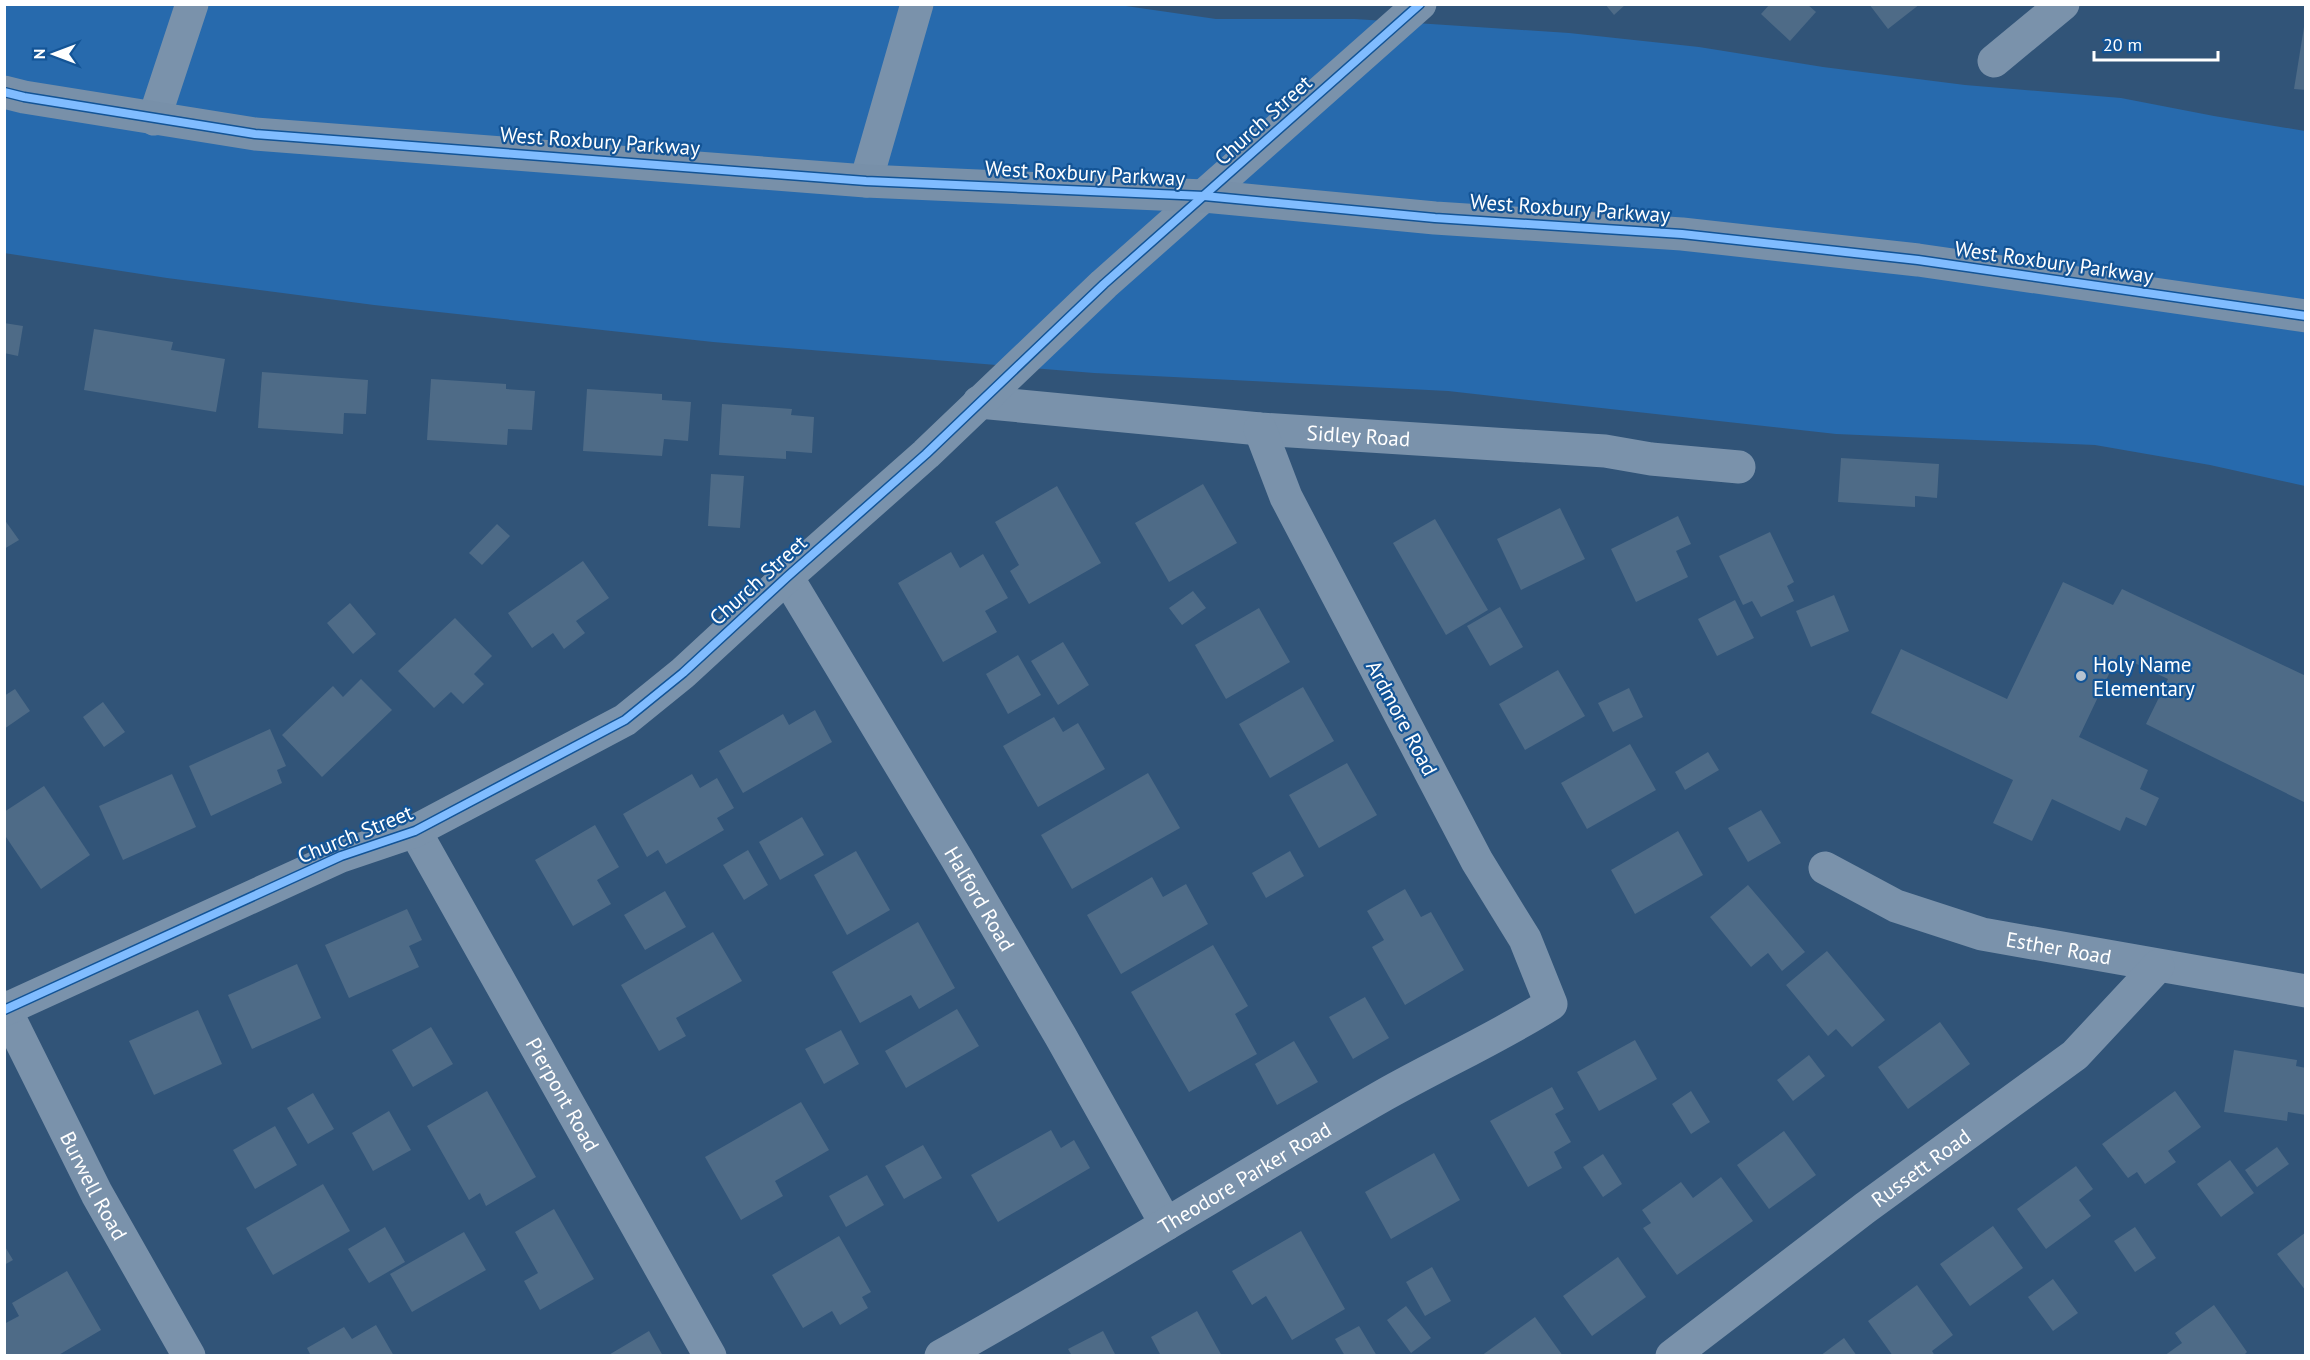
<svg xmlns="http://www.w3.org/2000/svg" width="2310" height="1360" viewBox="0 0 2310 1360" font-family="'PT Sans',sans-serif">
  <style>
    .green { fill: #276aad }
    .building { fill: #4e6b87 }
    .lines { fill: none; stroke-linecap: round; stroke-linejoin: round }
    .minor { stroke: #7a92ab; stroke-width: 33 }
    .major { stroke: #7890a9; stroke-width: 33 }
    .cycleway-casing { stroke: #135496; stroke-width: 11 }
    .cycleway { stroke: #80bcff; stroke-width: 8 }
    .poi-dot { fill: #b7c3d0; stroke: #135496; stroke-width: 2 }
    .labels { text-anchor: middle; dominant-baseline: central; stroke-width: 4.5; stroke-linejoin: round; paint-order: stroke }
    .street-label { font-size: 21px; fill: #fff; stroke: #135496 }
    .poi-label { font-size: 21px; fill: #fff; stroke: #135496; text-anchor: start }
  </style>
  <rect width="100%" height="100%" fill="#315478"/>
  <!-- green -->
  <path class="green" d="M 1112,4 L 1216,19 L 1355,19 L 1569,33 L 1699,47 L 1823,67 L 1965,85 L 2121,98 L 2214,116 L 2305,131 L 2305,486 L 2210,465 L 2095,445 L 1836,434 L 1448,391 L 1094,373 L 713,342 L 374,305 L 167,278 L 4,253 L 4,5 Z"/>
  <!-- building -->
  <g class="building">
    <path d="M 1605,4 L 1626,4 L 1614,15 Z"/>
    <path d="M 1770,4 L 1807,4 L 1816,12 L 1790,41 L 1761,14 Z"/>
    <path d="M 1869,4 L 1920,4 L 1888,29 Z"/>
    <path d="M 2304,27 L 2306,27 L 2306,90 L 2294,89 Z"/>
    <path d="M 4,323 L 23,326 L 18,356 L 4,353 Z"/>
    <path d="M 94,329 L 173,342 L 171,350 L 225,359 L 216,412 L 84,390 Z"/>
    <path d="M 262,372 L 368,380 L 366,414 L 344,413 L 343,434 L 258,428 Z"/>
    <path d="M 431,379 L 506,384 L 506,389 L 535,391 L 532,430 L 508,429 L 507,445 L 427,440 Z"/>
    <path d="M 587,389 L 662,394 L 662,400 L 691,402 L 688,441 L 664,439 L 662,456 L 583,451 Z"/>
    <path d="M 722,404 L 792,409 L 791,415 L 814,417 L 812,453 L 786,451 L 786,459 L 719,455 Z"/>
    <path d="M 1841,458 L 1939,464 L 1937,498 L 1915,496 L 1915,507 L 1838,502 Z"/>
    <path d="M 711,474 L 744,476 L 740,528 L 708,526 Z"/>
    <path d="M 1203,484 L 1237,543 L 1169,582 L 1135,523 Z"/>
    <path d="M 1057,486 L 1101,563 L 1029,604 L 1010,571 L 1019,565 L 995,522 Z"/>
    <path d="M 1560,508 L 1585,559 L 1521,590 L 1497,539 Z"/>
    <path d="M 1678,516 L 1691,544 L 1676,551 L 1688,577 L 1636,602 L 1611,549 Z"/>
    <path d="M 4,519 L 19,540 L 4,549 Z"/>
    <path d="M 1435,519 L 1488,610 L 1446,635 L 1393,543 Z"/>
    <path d="M 497,524 L 510,536 L 482,565 L 469,553 Z"/>
    <path d="M 1770,532 L 1794,582 L 1787,586 L 1794,601 L 1761,617 L 1752,601 L 1743,605 L 1719,556 Z"/>
    <path d="M 951,552 L 960,568 L 983,554 L 1008,598 L 985,611 L 997,632 L 943,662 L 898,583 Z"/>
    <path d="M 583,561 L 609,598 L 576,621 L 585,633 L 564,649 L 553,633 L 532,648 L 508,613 Z"/>
    <path d="M 2063,582 L 2113,605 L 2122,589 L 2306,676 L 2306,803 L 2146,724 L 2168,679 L 2118,655 L 2079,737 L 2148,770 L 2140,789 L 2159,798 L 2146,826 L 2126,817 L 2120,831 L 2052,799 L 2032,841 L 1993,823 L 2013,780 L 1871,713 L 1901,649 L 2007,699 Z"/>
    <path d="M 1193,591 L 1206,608 L 1182,625 L 1169,608 Z"/>
    <path d="M 1834,595 L 1849,631 L 1811,647 L 1796,611 Z"/>
    <path d="M 1735,600 L 1754,638 L 1717,656 L 1698,619 Z"/>
    <path d="M 350,603 L 376,634 L 353,654 L 327,623 Z"/>
    <path d="M 1500,607 L 1523,647 L 1490,666 L 1467,626 Z"/>
    <path d="M 1259,608 L 1290,662 L 1226,699 L 1195,645 Z"/>
    <path d="M 455,618 L 492,656 L 474,674 L 484,684 L 463,704 L 451,692 L 434,708 L 398,671 Z"/>
    <path d="M 1063,642 L 1089,685 L 1058,705 L 1031,661 Z"/>
    <path d="M 1018,655 L 1041,695 L 1008,714 L 986,674 Z"/>
    <path d="M 1558,670 L 1585,716 L 1525,750 L 1499,704 Z"/>
    <path d="M 361,679 L 392,710 L 322,777 L 282,735 L 333,686 L 343,697 Z"/>
    <path d="M 1303,687 L 1334,741 L 1270,778 L 1239,724 Z"/>
    <path d="M 1629,688 L 1643,717 L 1613,732 L 1598,703 Z"/>
    <path d="M 15,689 L 30,711 L 4,729 L 4,696 Z"/>
    <path d="M 103,702 L 125,732 L 104,747 L 83,717 Z"/>
    <path d="M 815,710 L 832,742 L 743,793 L 719,751 L 783,714 L 789,725 Z"/>
    <path d="M 1054,717 L 1063,732 L 1078,723 L 1105,769 L 1038,807 L 1003,746 Z"/>
    <path d="M 270,729 L 286,766 L 277,770 L 282,783 L 211,816 L 189,766 Z"/>
    <path d="M 1630,744 L 1656,790 L 1587,829 L 1561,783 Z"/>
    <path d="M 1708,752 L 1719,770 L 1685,790 L 1675,772 Z"/>
    <path d="M 1347,763 L 1377,815 L 1319,848 L 1289,795 Z"/>
    <path d="M 1148,773 L 1180,828 L 1072,889 L 1041,835 Z"/>
    <path d="M 172,774 L 196,827 L 123,860 L 99,806 Z"/>
    <path d="M 692,774 L 700,788 L 717,778 L 734,808 L 717,818 L 724,830 L 666,864 L 658,850 L 647,857 L 623,814 Z"/>
    <path d="M 44,786 L 90,855 L 41,889 L 4,834 L 4,812 Z"/>
    <path d="M 1761,810 L 1781,843 L 1748,862 L 1728,828 Z"/>
    <path d="M 802,817 L 824,855 L 780,880 L 759,842 Z"/>
    <path d="M 595,825 L 619,867 L 597,880 L 611,904 L 573,926 L 535,860 Z"/>
    <path d="M 1678,831 L 1703,875 L 1635,914 L 1611,870 Z"/>
    <path d="M 748,850 L 768,885 L 744,900 L 723,865 Z"/>
    <path d="M 856,851 L 890,910 L 847,935 L 814,875 Z"/>
    <path d="M 1290,851 L 1304,876 L 1266,898 L 1252,873 Z"/>
    <path d="M 1152,877 L 1163,897 L 1186,884 L 1208,924 L 1121,974 L 1087,915 Z"/>
    <path d="M 1748,885 L 1805,952 L 1782,971 L 1768,953 L 1751,967 L 1710,917 Z"/>
    <path d="M 1405,889 L 1421,917 L 1431,912 L 1464,970 L 1405,1005 L 1372,947 L 1384,940 L 1367,911 Z"/>
    <path d="M 665,891 L 686,927 L 645,950 L 624,915 Z"/>
    <path d="M 407,909 L 422,940 L 409,946 L 419,967 L 349,998 L 325,945 Z"/>
    <path d="M 918,922 L 955,988 L 919,1009 L 911,995 L 860,1023 L 832,972 Z"/>
    <path d="M 713,932 L 742,981 L 676,1018 L 686,1036 L 659,1051 L 621,985 Z"/>
    <path d="M 1213,945 L 1248,1006 L 1235,1014 L 1257,1054 L 1189,1092 L 1131,992 Z"/>
    <path d="M 1827,951 L 1885,1020 L 1852,1047 L 1836,1029 L 1828,1036 L 1786,985 Z"/>
    <path d="M 297,964 L 321,1018 L 252,1049 L 228,995 Z"/>
    <path d="M 1365,997 L 1389,1038 L 1353,1059 L 1329,1017 Z"/>
    <path d="M 957,1009 L 979,1046 L 906,1088 L 885,1051 Z"/>
    <path d="M 198,1010 L 222,1064 L 154,1095 L 129,1041 Z"/>
    <path d="M 1940,1022 L 1970,1064 L 1908,1109 L 1878,1067 Z"/>
    <path d="M 431,1027 L 453,1064 L 413,1087 L 392,1050 Z"/>
    <path d="M 841,1030 L 859,1064 L 824,1084 L 805,1049 Z"/>
    <path d="M 1635,1040 L 1657,1079 L 1599,1111 L 1577,1072 Z"/>
    <path d="M 1294,1041 L 1318,1082 L 1277,1105 L 1255,1064 Z"/>
    <path d="M 2234,1050 L 2297,1060 L 2296,1066 L 2306,1068 L 2306,1115 L 2288,1112 L 2287,1121 L 2224,1112 Z"/>
    <path d="M 1809,1055 L 1825,1076 L 1793,1101 L 1777,1080 Z"/>
    <path d="M 1552,1087 L 1564,1109 L 1555,1114 L 1571,1142 L 1554,1152 L 1562,1168 L 1528,1187 L 1490,1121 Z"/>
    <path d="M 487,1091 L 536,1177 L 486,1206 L 480,1193 L 469,1200 L 427,1126 Z"/>
    <path d="M 1691,1091 L 1710,1122 L 1691,1134 L 1672,1104 Z"/>
    <path d="M 2175,1091 L 2201,1127 L 2168,1151 L 2176,1162 L 2145,1184 L 2137,1172 L 2128,1178 L 2102,1144 Z"/>
    <path d="M 313,1093 L 334,1129 L 308,1144 L 287,1108 Z"/>
    <path d="M 801,1102 L 829,1150 L 775,1181 L 783,1196 L 741,1220 L 705,1157 Z"/>
    <path d="M 389,1111 L 411,1150 L 373,1171 L 352,1133 Z"/>
    <path d="M 275,1126 L 297,1165 L 255,1189 L 233,1150 Z"/>
    <path d="M 1051,1130 L 1061,1148 L 1074,1140 L 1090,1168 L 998,1222 L 971,1175 Z"/>
    <path d="M 1784,1131 L 1816,1175 L 1769,1209 L 1737,1165 Z"/>
    <path d="M 923,1145 L 942,1178 L 904,1199 L 885,1166 Z"/>
    <path d="M 2277,1147 L 2289,1164 L 2257,1187 L 2245,1170 Z"/>
    <path d="M 1434,1153 L 1460,1200 L 1391,1239 L 1365,1192 Z"/>
    <path d="M 1603,1154 L 1622,1184 L 1603,1197 L 1583,1167 Z"/>
    <path d="M 2230,1160 L 2254,1193 L 2221,1217 L 2197,1184 Z"/>
    <path d="M 2076,1166 L 2093,1189 L 2079,1200 L 2091,1216 L 2046,1249 L 2017,1209 Z"/>
    <path d="M 867,1175 L 884,1205 L 846,1227 L 829,1196 Z"/>
    <path d="M 1721,1177 L 1753,1221 L 1677,1275 L 1643,1228 L 1651,1223 L 1642,1210 L 1681,1182 L 1693,1198 Z"/>
    <path d="M 323,1184 L 350,1231 L 273,1275 L 246,1228 Z"/>
    <path d="M 554,1209 L 594,1279 L 540,1310 L 524,1281 L 538,1273 L 515,1232 Z"/>
    <path d="M 1993,1226 L 2023,1268 L 1970,1306 L 1940,1264 Z"/>
    <path d="M 385,1227 L 405,1262 L 369,1283 L 348,1249 Z"/>
    <path d="M 2135,1227 L 2156,1258 L 2135,1272 L 2114,1241 Z"/>
    <path d="M 1301,1231 L 1345,1309 L 1292,1340 L 1266,1296 L 1252,1305 L 1232,1271 Z"/>
    <path d="M 464,1232 L 486,1270 L 412,1312 L 390,1274 Z"/>
    <path d="M 2306,1232 L 2306,1291 L 2277,1254 Z"/>
    <path d="M 839,1236 L 871,1292 L 862,1297 L 868,1308 L 840,1325 L 832,1311 L 803,1328 L 772,1275 Z"/>
    <path d="M 4,1245 L 13,1260 L 4,1265 Z"/>
    <path d="M 1618,1257 L 1646,1297 L 1592,1336 L 1563,1296 Z"/>
    <path d="M 1432,1267 L 1451,1301 L 1425,1316 L 1406,1282 Z"/>
    <path d="M 67,1271 L 101,1330 L 57,1356 L 4,1356 L 4,1324 L 19,1316 L 12,1303 Z"/>
    <path d="M 2053,1279 L 2078,1313 L 2053,1331 L 2028,1297 Z"/>
    <path d="M 1917,1285 L 1953,1335 L 1932,1351 L 1935,1356 L 1893,1356 L 1868,1321 Z"/>
    <path d="M 2214,1305 L 2247,1352 L 2243,1356 L 2164,1356 L 2182,1343 L 2175,1333 Z"/>
    <path d="M 1406,1306 L 1431,1338 L 1411,1353 L 1387,1320 Z"/>
    <path d="M 1197,1311 L 1222,1356 L 1161,1356 L 1151,1337 Z"/>
    <path d="M 1535,1317 L 1563,1356 L 1481,1356 Z"/>
    <path d="M 376,1325 L 394,1356 L 311,1356 L 307,1348 L 344,1327 L 352,1339 Z"/>
    <path d="M 1359,1326 L 1377,1356 L 1345,1356 L 1335,1339 Z"/>
    <path d="M 649,1331 L 663,1356 L 607,1356 Z"/>
    <path d="M 1103,1331 L 1116,1356 L 1072,1356 L 1068,1349 Z"/>
    <path d="M 1844,1338 L 1857,1356 L 1820,1356 Z"/>
  </g>
  <g class="lines">
    <!-- minor -->
    <g class="minor">
      <path d="M 1994,61 L 2063,4"/>
      <path d="M 154,119 L 192,4"/>
      <path d="M 866,181 L 917,4"/>
      <path id="s1" d="M 979,402 L 1260,429 L 1605,451 L 1651,459 L 1739,467"/>
      <path id="s2" d="M 787,577 L 957,859 L 1061,1037 L 1166,1224"/>
      <path id="s3" d="M 415,831 L 710,1356"/>
      <path id="s4" d="M 1825,868 L 1896,906 L 1982,934 L 2306,991"/>
      <path id="s5" d="M 4,1007 L 97,1194 L 189,1356"/>
      <path d="M 4,1010 L 341,856 L 415,831 L 625,720 L 683,673 L 787,577 L 926,454 L 1104,284 L 1420,4"/>
      <path id="s6" d="M 941,1356 C 1091,1273 1235,1180 1384,1095 C 1439,1064 1497,1038 1551,1004 L 1525,939 L 1477,861 L 1286,497 L 1260,429"/>
      <path id="s7" d="M 1672,1356 L 1865,1208 L 2075,1055 L 2158,966"/>
    </g>
    <!-- major -->
    <path class="major" d="M 4,92 L 24,97 L 255,134 L 866,181 L 1204,196 L 1435,218 L 1682,234 L 1918,260 L 2306,316"/>
    <!-- cycleway casing -->
    <g class="cycleway-casing">
      <g id="cycleway">
        <path d="M 4,92 L 24,97 L 255,134 L 866,181 L 1204,196 L 1435,218 L 1682,234 L 1918,260 L 2306,316"/>
        <path d="M 4,1010 L 341,856 L 415,831 L 625,720 L 683,673 L 787,577 L 926,454 L 1104,284 L 1420,4"/>
      </g>
    </g>
    <!-- cycleway -->
    <use href="#cycleway" class="cycleway"/>
  </g>
  <!-- markers -->
  <circle class="poi-dot" cx="2081" cy="676" r="6"/>
  <g class="labels">
    <!-- street labels -->
    <g class="street-label">
      <text transform="translate(1263 120) rotate(-42)">Church Street</text>
      <text transform="translate(600 141) rotate(4)">West Roxbury Parkway</text>
      <text transform="translate(1085 173) rotate(3)">West Roxbury Parkway</text>
      <text transform="translate(1570 208) rotate(4)">West Roxbury Parkway</text>
      <text transform="translate(2054 262) rotate(8)">West Roxbury Parkway</text>
      <text stroke="none"><textPath href="#s1" startOffset="381">Sidley Road</textPath></text>
      <text transform="translate(758 580) rotate(-42)">Church Street</text>
      <text transform="translate(1402 718) rotate(62)">Ardmore Road</text>
      <text transform="translate(355 834) rotate(-22)">Church Street</text>
      <text stroke="none"><textPath href="#s2" startOffset="375">Halford Road</textPath></text>
      <text stroke="none"><textPath href="#s4" startOffset="249">Esther Road</textPath></text>
      <text stroke="none"><textPath href="#s3" startOffset="302">Pierpont Road</textPath></text>
      <text stroke="none"><textPath href="#s7" startOffset="312">Russett Road</textPath></text>
      <text stroke="none"><textPath href="#s6" startOffset="352">Theodore Parker Road</textPath></text>
      <text stroke="none"><textPath href="#s5" startOffset="200">Burwell Road</textPath></text>
    </g>
    <!-- poi labels -->
    <g class="poi-label">
      <text x="2093" y="664">Holy Name<tspan x="2093" dy="24">Elementary</tspan></text>
    </g>
  </g>
  <!-- border -->
  <rect width="2310" height="1360" fill="none" stroke="#ffffff" stroke-width="12"/>
  <!-- north arrow -->
  <g transform="translate(54 54) rotate(270)" stroke="#135496" stroke-width="4.5" paint-order="stroke">
  <path d="M0-4.5L10 22L0 15L-10 22Z" fill="#ffffff"/>
  <text y="-9" font-size="16" font-weight="bold" text-anchor="middle" fill="#ffffff">N</text>
  </g>
  <!-- scale -->
  <path d="M2094 51v9h124v-9" fill="none" stroke="#ffffff" stroke-width="3"/>
  <text x="2103" y="51" font-size="18" fill="#ffffff" stroke="#135496" stroke-width="4.5" paint-order="stroke">20 m</text>
</svg>
